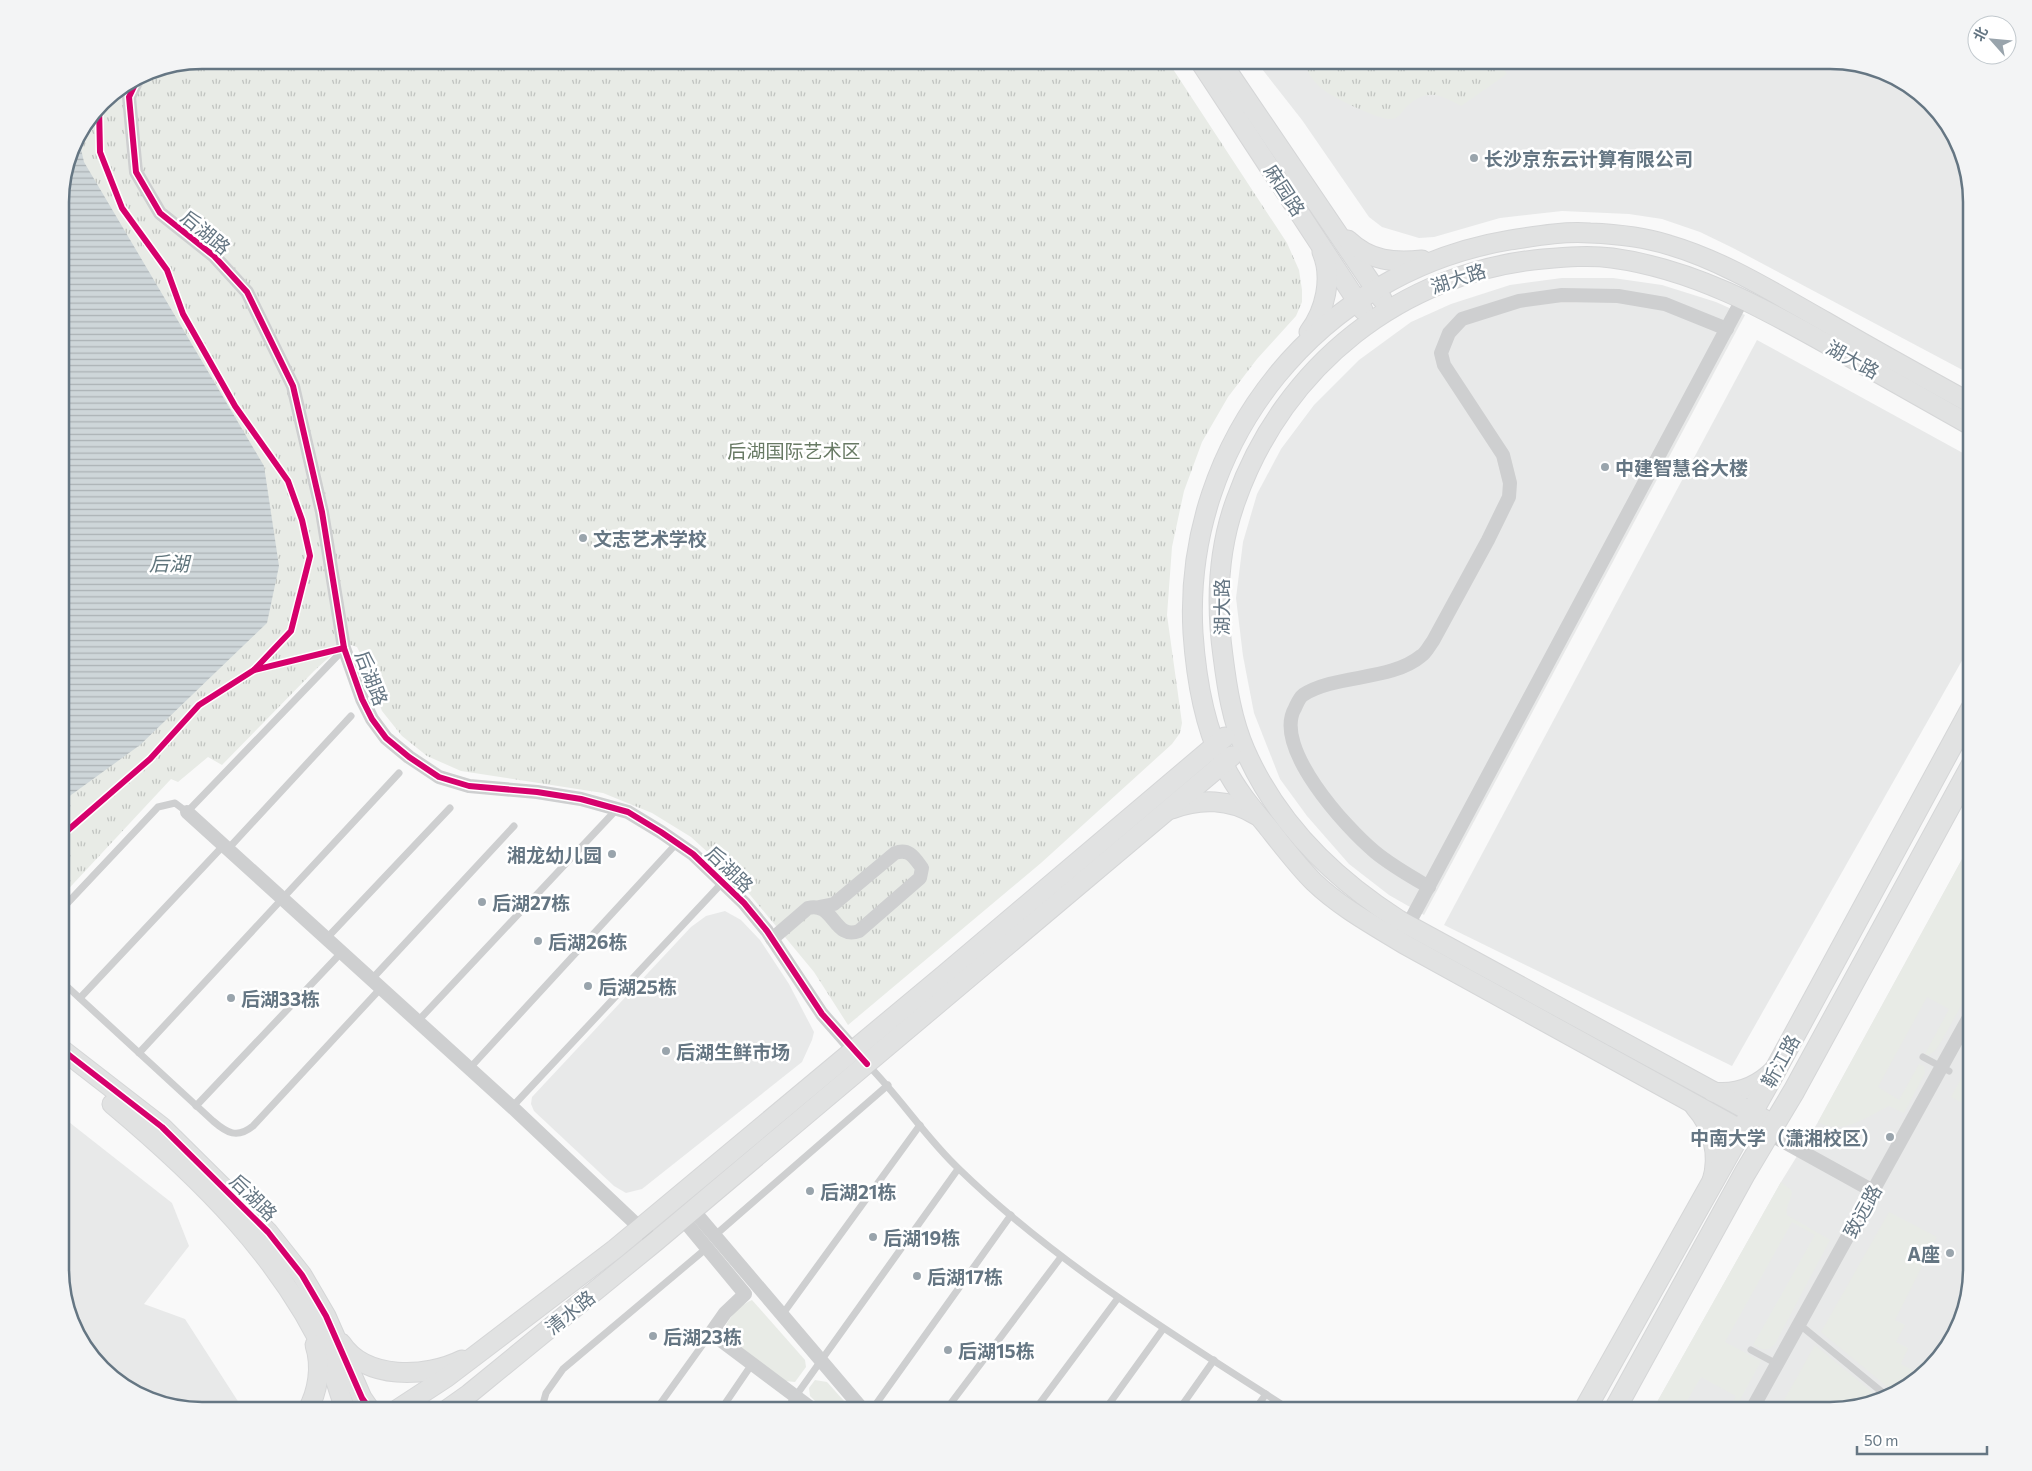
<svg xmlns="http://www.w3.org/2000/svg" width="2032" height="1471" viewBox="0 0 2032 1471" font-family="Commissioner,'Noto Sans SC',sans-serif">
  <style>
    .built { fill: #e8e9e9 }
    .green { fill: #e8ebe6 }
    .park { fill: url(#park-tufts) }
    .water { fill: url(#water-rules) }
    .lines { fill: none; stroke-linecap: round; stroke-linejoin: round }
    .secondary-casing { stroke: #d5d6d7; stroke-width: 21 }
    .primary-casing { stroke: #d5d6d7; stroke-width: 23 }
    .lane { stroke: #cecfd0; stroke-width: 7 }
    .street { stroke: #cecfd0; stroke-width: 14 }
    .secondary { stroke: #e1e2e2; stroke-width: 19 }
    .primary { stroke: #e1e2e2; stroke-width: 21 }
    .cycleway-casing { stroke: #fff; stroke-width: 9 }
    .cycleway { stroke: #d6006c; stroke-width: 6 }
    .poi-dot { fill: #99a4ac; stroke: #fff; stroke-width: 2 }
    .labels { text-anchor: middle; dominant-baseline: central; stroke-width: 5; stroke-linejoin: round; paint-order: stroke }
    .poi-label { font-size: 19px; font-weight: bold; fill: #657683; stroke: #fff; text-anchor: start }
    .street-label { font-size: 19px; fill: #657683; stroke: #fff }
    .park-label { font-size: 19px; fill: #687a64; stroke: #fff }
    .water-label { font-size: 20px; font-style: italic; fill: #60757c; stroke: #fff }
    .rim { fill: none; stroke: #657683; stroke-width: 2.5 }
  </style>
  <defs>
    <pattern id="park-tufts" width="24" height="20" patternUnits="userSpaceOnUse" patternTransform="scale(1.25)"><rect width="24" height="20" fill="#e8ebe6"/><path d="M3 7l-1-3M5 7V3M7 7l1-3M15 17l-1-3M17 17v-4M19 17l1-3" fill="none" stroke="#c0c3c0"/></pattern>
    <pattern id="water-rules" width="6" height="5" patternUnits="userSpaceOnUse" patternTransform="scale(1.25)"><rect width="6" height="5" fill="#ced6d9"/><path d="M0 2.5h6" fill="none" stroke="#abb2b5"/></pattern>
  </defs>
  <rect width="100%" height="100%" fill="#f9f9f9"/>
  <!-- built -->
  <g class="built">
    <path d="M 1255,60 L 1830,60 L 1876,68 L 1916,89 L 1957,139 L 1972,202 L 1972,375 L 1733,248 L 1700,232 L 1662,219 L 1629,214 L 1562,211 L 1500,218 L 1434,237 L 1419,238 L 1382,227 L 1369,217 L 1302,120 Z"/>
    <path d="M 1562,278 L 1613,278 L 1662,285 L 1716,302 L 1745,315 L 1424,915 L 1389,895 L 1349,864 L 1307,816 L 1280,779 L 1254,713 L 1243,656 L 1236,598 L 1243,542 L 1257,494 L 1281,449 L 1314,405 L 1359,360 L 1411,322 L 1451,304 L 1510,285 Z"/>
    <path d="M 1757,340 L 1972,458 L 1972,643 L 1732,1066 L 1444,925 Z"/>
    <path d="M 1972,841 L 1972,1269 L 1964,1315 L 1943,1355 L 1893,1396 L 1830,1411 L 1652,1411 L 1781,1182 L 1818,1122 Z"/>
    <path d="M 725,911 L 741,920 L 760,940 L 789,984 L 814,1032 L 812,1040 L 802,1062 L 642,1189 L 626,1193 L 614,1186 L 534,1111 L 531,1104 L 532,1097 L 691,927 L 706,916 Z"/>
    <path d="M 60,1115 L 172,1203 L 189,1246 L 144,1304 L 185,1319 L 241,1406 L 235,1411 L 202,1411 L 157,1404 L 116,1382 L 75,1332 L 60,1278 Z"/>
  </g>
  <!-- green -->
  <g class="green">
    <path d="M 1972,841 L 1972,986 L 1941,1042 L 1935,1051 L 1928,1055 L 1925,1054 L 1949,1009 L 1927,997 L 1878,1087 L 1899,1100 L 1919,1064 L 1924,1066 L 1925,1073 L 1904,1113 L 1889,1106 C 1866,1117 1843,1136 1818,1122 Z"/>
    <path d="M 1972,1059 L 1972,1108 L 1951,1097 Z"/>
    <path d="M 1781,1182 L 1792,1191 C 1792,1200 1785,1206 1787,1215 L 1830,1240 L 1775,1344 C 1767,1352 1763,1350 1753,1345 L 1815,1235 L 1792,1222 L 1725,1342 L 1761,1361 L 1734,1411 L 1728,1411 L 1736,1396 L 1701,1377 L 1681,1411 L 1652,1411 Z"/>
    <path d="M 1889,1212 L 1937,1237 L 1895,1320 L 1905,1325 L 1896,1342 L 1908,1348 L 1901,1364 L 1920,1374 L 1896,1394 L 1821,1332 Z"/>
    <path d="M 752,1300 L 805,1360 L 806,1367 L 795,1382 L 785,1381 L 729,1338 L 726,1325 C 731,1315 742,1304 752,1300 Z"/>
    <path d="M 1815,1345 L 1871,1391 L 1874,1401 L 1830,1411 L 1778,1411 Z"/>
    <path d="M 815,1380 L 827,1382 L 853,1411 L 825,1411 L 810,1396 L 809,1388 Z"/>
  </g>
  <!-- park -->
  <g class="park">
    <path d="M 202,60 L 1167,60 L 1287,243 L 1299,270 L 1302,290 L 1302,302 L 1296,316 L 1257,359 L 1228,397 L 1202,442 L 1184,491 L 1172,547 L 1167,615 L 1182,723 L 1180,733 L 1172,744 L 1041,863 L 848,1025 L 814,972 L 736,878 L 691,837 L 652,813 L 603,793 L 461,771 L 427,756 L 402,736 L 382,711 L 369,680 L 363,659 L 357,647 L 348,644 L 337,650 L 314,671 L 222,765 L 208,757 L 178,782 L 171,779 L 60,898 L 60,193 L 71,147 L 102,101 L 148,71 Z"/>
    <path d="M 1304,60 L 1497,60 L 1507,74 L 1461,106 C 1438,94 1428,88 1406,107 C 1402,112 1399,118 1392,119 C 1381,121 1334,98 1325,91 C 1315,84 1306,72 1304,60 Z"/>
  </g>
  <!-- water -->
  <path class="water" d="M 78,136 L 84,162 L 264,466 L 279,566 L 267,623 L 140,745 L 60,803 L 60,193 L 71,147 Z"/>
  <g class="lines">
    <!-- secondary casing -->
    <g class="secondary-casing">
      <g id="secondary">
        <path d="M 1199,60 L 1363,310"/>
        <path d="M 1220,60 L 1382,299"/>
        <path d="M 1348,240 C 1370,261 1394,263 1422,260"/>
        <path d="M 1309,332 C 1325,311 1333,278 1322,252"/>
        <path d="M 1172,809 C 1200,798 1230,799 1256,815"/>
        <path d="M 60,1048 L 162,1127 L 268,1232 L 302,1275 L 326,1316 L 362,1398 L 371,1411"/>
        <path d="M 1713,1092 C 1737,1095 1757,1087 1774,1070"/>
        <path d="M 112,1104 C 198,1176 284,1259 330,1364 C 336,1380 340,1396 346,1411"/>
        <path d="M 1695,1107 C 1713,1127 1720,1155 1712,1181"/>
        <path d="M 1773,1124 L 1399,920 C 1333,878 1277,823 1245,750 C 1232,720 1227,688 1223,656 C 1216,605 1218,549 1236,500 C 1284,365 1402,272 1543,259 C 1566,257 1590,255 1612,258 C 1694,269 1763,308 1834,348 C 1880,374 1926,400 1972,426"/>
        <path d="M 1763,1142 L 1404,944 C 1373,925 1340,907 1314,882 C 1297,865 1282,845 1267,826 C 1251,807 1236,789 1225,767 C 1204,727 1196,677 1193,633 C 1182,440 1321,271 1510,240 C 1536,236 1564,231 1590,233 C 1616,234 1644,237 1669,245 C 1724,261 1776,294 1826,322 C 1874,350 1923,377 1972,404"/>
        <path d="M 341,1343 C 365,1380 426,1378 462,1360"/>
        <path d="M 307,1411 C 318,1392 322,1366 315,1345"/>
        <path d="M 395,1411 L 447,1377 L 615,1249 L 945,974 L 1225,737"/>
        <path d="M 445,1411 L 469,1394 L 655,1242 L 1232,756"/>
      </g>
    </g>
    <!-- primary casing -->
    <g class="primary-casing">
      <g id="primary">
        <path d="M 1584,1411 L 1771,1078 L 1972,708"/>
        <path d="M 1614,1411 L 1745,1173 L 1794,1091 L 1972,765"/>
      </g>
    </g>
    <!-- lane -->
    <g class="lane">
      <path d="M 227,850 L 351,716"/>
      <path d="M 60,911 L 158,807 L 175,803 L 187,812 L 344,649"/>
      <path d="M 325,940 L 450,808"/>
      <path d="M 60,980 L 213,1121 C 227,1133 237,1139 253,1126 L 381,988"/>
      <path d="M 371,980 L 514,826"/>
      <path d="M 80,998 L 223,846"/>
      <path d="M 417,1022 L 617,809"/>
      <path d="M 139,1053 L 399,773"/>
      <path d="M 1923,1057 L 1949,1071"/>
      <path d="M 867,1064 C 900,1097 925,1137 959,1169 C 1058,1265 1177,1337 1292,1411"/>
      <path d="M 469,1069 L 677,843"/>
      <path d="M 196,1106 L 340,954"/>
      <path d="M 512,1107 L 722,883"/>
      <path d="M 713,1237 L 888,1085"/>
      <path d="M 782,1315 L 920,1125"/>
      <path d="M 1805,1329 L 1888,1397"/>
      <path d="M 1751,1350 L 1777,1364"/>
      <path d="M 541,1411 L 546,1393 L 563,1369 L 708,1247"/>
      <path d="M 655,1411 L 711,1333"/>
      <path d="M 720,1411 L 752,1364"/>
      <path d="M 785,1411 L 958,1169"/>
      <path d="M 871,1411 L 1011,1215"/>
      <path d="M 945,1411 L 1061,1257"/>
      <path d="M 1034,1411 L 1118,1298"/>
      <path d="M 1104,1411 L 1163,1329"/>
      <path d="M 1178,1411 L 1214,1360"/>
      <path d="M 1254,1411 L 1266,1394"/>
    </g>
    <!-- street -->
    <g class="street">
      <path d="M 138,78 L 129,97 L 136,172 L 160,213 L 214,256 L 247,292 L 293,386 L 322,512 L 344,648 L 362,699 L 372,719 L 386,738 L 409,757 L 439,777 L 469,786 L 537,792 L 581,799 L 628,812 L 661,832 L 693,854 L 744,903 L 767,931 L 822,1014 L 859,1056"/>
      <path d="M 187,812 L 512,1107 L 655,1242"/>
      <path d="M 1429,887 C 1410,876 1392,866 1375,852 C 1346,828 1272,747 1295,708 C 1297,704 1299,698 1303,695 C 1336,674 1391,681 1421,656 C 1426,653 1429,646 1433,641 L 1488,540 L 1509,497 L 1510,483 L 1503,455 L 1444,365 L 1441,353 L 1449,333 L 1462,319 L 1519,301 L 1562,295 L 1618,296 L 1665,304 L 1727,329"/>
      <path d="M 1408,925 L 1743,298"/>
      <path d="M 772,939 L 808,908 C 834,901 834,941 859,931 L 920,878 L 922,868 C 914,857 909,848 895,853 L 834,904 L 819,907"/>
      <path d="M 1768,1133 L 1873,1191"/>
      <path d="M 693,1210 L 864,1411"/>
      <path d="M 682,1218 L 745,1294 L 725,1313 L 711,1333 L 815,1411"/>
      <path d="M 1751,1411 L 1972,1012"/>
    </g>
    <!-- secondary -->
    <use href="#secondary" class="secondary"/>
    <!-- primary -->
    <use href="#primary" class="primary"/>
    <!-- cycleway casing -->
    <g class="cycleway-casing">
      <g id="cycleway">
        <path d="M 138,78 L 129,97 L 136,172 L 160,213 L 214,256 L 247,292 L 293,386 L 322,512 L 344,648 L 362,699 L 372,719 L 386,738 L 409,757 L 439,777 L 469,786 L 537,792 L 581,799 L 628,812 L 661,832 L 693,854 L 744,903 L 767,931 L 822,1014 L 867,1064"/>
        <path d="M 99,106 L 100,152 L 122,208 L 167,270 L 183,314 L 235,406 L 288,481 L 302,520 L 310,556 L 291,631 L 254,670"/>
        <path d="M 60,837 L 150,759 L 199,705 L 254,670 L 344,648"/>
        <path d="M 60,1048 L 162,1127 L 268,1232 L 302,1275 L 326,1316 L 362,1398 L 371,1411"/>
      </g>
    </g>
    <!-- cycleway -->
    <use href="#cycleway" class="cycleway"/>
  </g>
  <!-- markers -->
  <g class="poi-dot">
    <circle cx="1474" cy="158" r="5"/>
    <circle cx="1605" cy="467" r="5"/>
    <circle cx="583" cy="538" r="5"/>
    <circle cx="612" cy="854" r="5"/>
    <circle cx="482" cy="902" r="5"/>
    <circle cx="538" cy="941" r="5"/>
    <circle cx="588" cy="986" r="5"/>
    <circle cx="231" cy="998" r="5"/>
    <circle cx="666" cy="1051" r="5"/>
    <circle cx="1890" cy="1137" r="5"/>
    <circle cx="810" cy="1191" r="5"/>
    <circle cx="873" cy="1237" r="5"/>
    <circle cx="1950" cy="1253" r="5"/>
    <circle cx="917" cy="1276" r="5"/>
    <circle cx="653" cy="1336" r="5"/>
    <circle cx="948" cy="1350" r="5"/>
  </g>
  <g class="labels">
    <!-- poi labels -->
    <g class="poi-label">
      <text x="1484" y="158">长沙京东云计算有限公司</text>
      <text x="1615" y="467">中建智慧谷大楼</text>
      <text x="593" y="538">文志艺术学校</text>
      <text x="602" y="854" text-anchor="end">湘龙幼儿园</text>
      <text x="492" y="902">后湖27栋</text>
      <text x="548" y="941">后湖26栋</text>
      <text x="598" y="986">后湖25栋</text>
      <text x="241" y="998">后湖33栋</text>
      <text x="676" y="1051">后湖生鲜市场</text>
      <text x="1880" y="1137" text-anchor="end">中南大学（潇湘校区）</text>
      <text x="820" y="1191">后湖21栋</text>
      <text x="883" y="1237">后湖19栋</text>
      <text x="1940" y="1253" text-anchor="end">A座</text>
      <text x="927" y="1276">后湖17栋</text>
      <text x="663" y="1336">后湖23栋</text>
      <text x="958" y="1350">后湖15栋</text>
    </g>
    <!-- street labels -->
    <g class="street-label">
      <text transform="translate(1285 190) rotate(57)">麻园路</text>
      <text transform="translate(206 232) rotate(40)">后湖路</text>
      <text transform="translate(1458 278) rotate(-18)">湖大路</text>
      <text transform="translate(1853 359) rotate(29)">湖大路</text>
      <text transform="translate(1221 607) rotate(-90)">湖大路</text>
      <text transform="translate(372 678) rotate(69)">后湖路</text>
      <text transform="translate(730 869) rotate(44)">后湖路</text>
      <text transform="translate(1780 1061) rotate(-61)">靳江路</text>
      <text transform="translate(254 1197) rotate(45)">后湖路</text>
      <text transform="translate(1862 1211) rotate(-61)">致远路</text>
      <text transform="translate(570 1312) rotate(-39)">清水路</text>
    </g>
    <!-- park labels -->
    <g class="park-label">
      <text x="794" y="450">后湖国际艺术区</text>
    </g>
    <!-- water labels -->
    <g class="water-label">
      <text x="169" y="563">后湖</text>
    </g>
  </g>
  <!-- crop -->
  <path d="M0 0H2032V1471H0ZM202 69H1830A133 133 0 0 1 1963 202V1269A133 133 0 0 1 1830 1402H202A133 133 0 0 1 69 1269V202A133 133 0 0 1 202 69Z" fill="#f3f4f5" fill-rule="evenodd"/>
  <path class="rim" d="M202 69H1830A133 133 0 0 1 1963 202V1269A133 133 0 0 1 1830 1402H202A133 133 0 0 1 69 1269V202A133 133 0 0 1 202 69Z"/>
  <!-- north arrow -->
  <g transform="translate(1992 40) rotate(297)"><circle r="24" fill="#ffffff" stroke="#c1c8cd"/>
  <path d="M0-4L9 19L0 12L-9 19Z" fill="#99a4ac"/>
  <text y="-8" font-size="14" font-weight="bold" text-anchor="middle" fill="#657683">北</text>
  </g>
  <!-- scale -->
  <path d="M1857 1446v8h130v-8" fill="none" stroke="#657683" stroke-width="2.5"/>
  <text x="1864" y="1446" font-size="15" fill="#657683" stroke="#ffffff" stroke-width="4" paint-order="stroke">50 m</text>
</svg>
